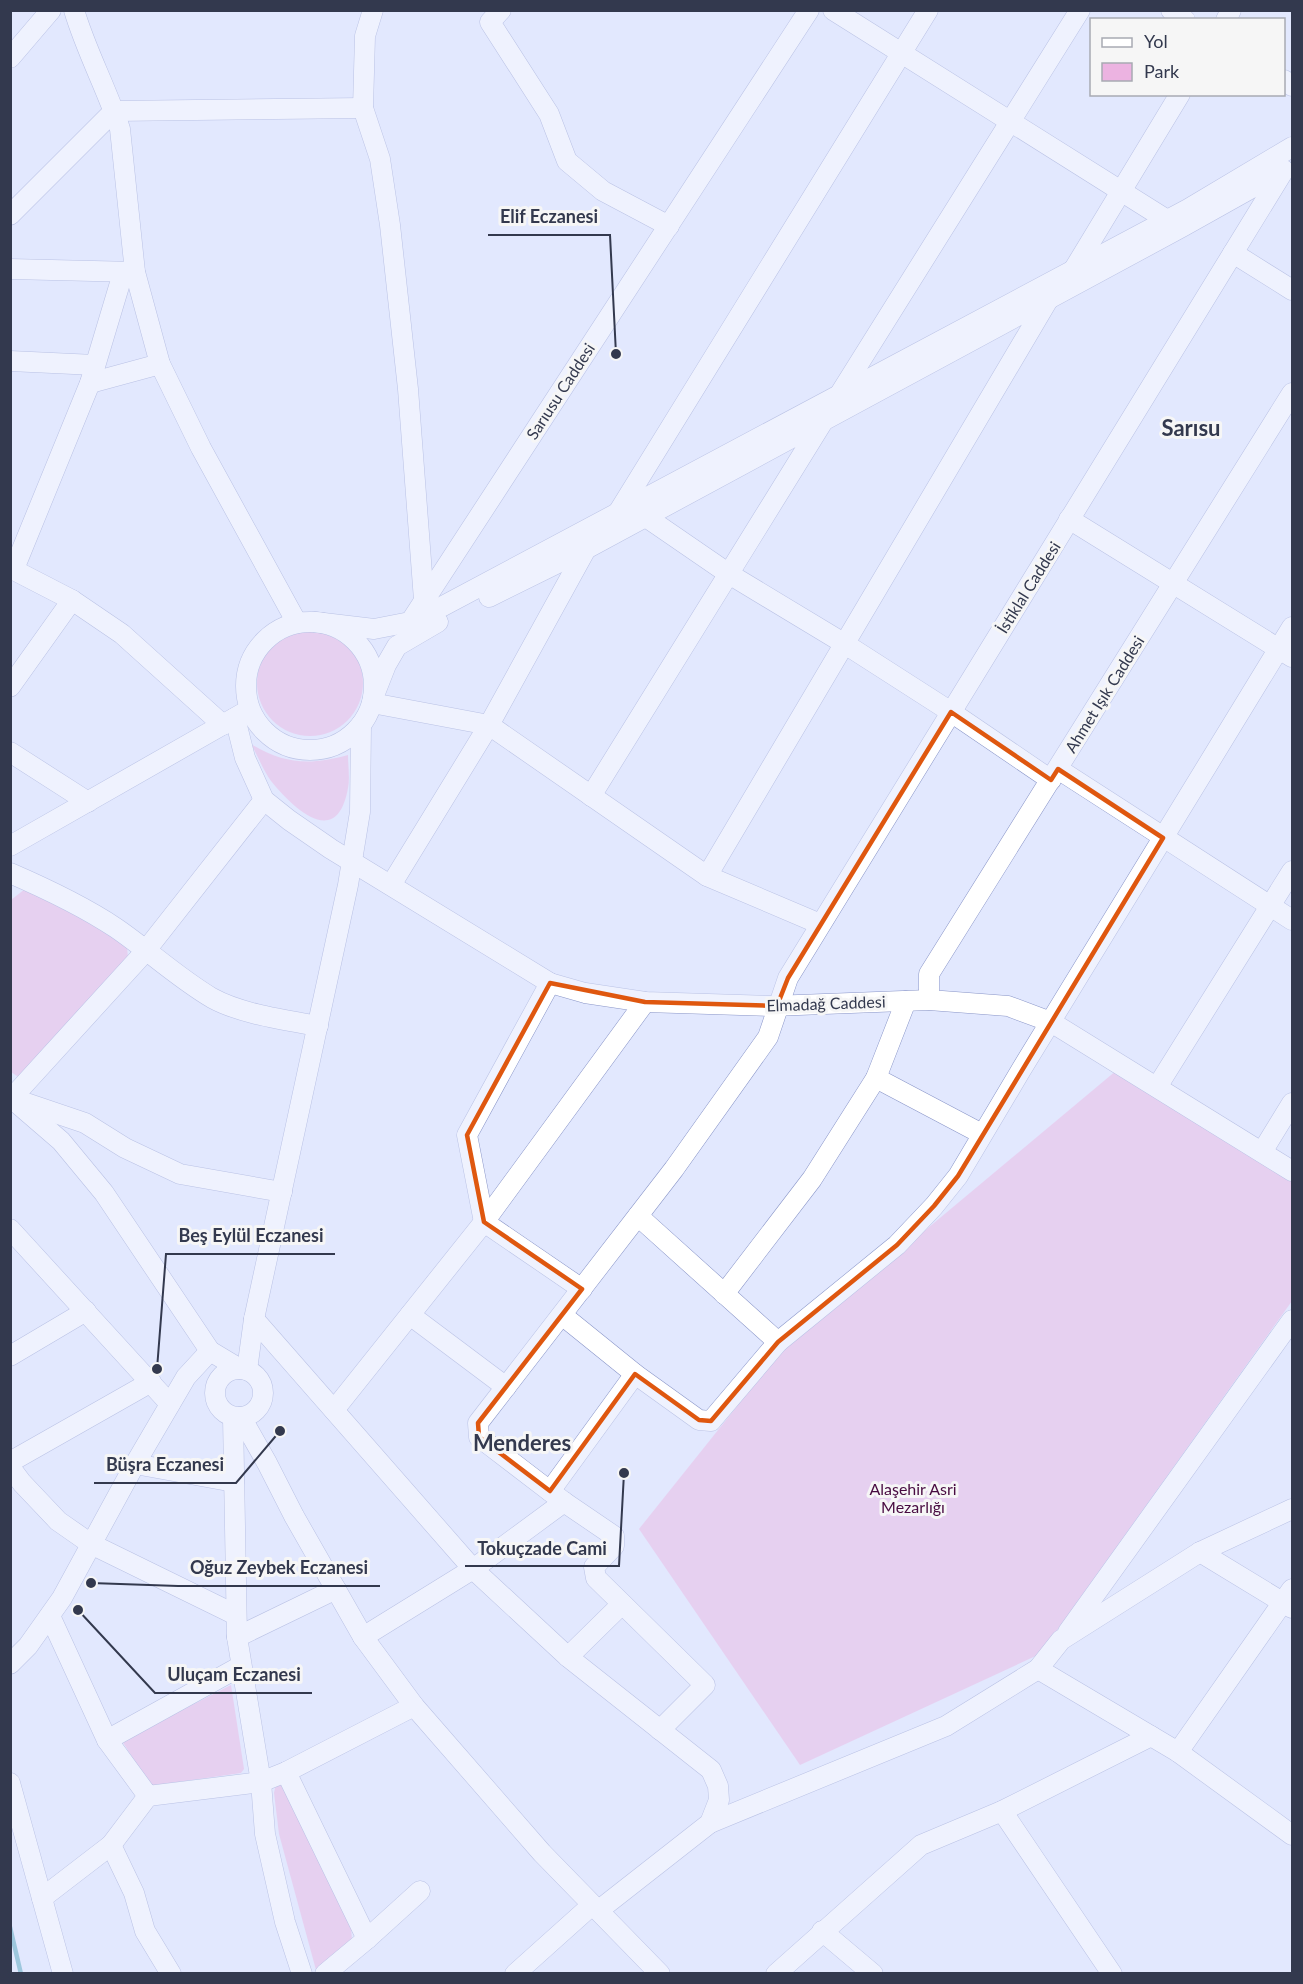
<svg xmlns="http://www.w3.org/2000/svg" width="1303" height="1984" viewBox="0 0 1303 1984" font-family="Lato,sans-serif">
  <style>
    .green { fill: #ecb3e1 }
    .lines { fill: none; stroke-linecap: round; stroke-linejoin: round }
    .stream { stroke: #4ba0b7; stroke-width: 4.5 }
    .minor-casing { stroke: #8995c8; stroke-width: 21 }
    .minor { stroke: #fff; stroke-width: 20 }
    .marked { fill: none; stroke: #df570f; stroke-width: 4.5; stroke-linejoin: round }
    .labels { text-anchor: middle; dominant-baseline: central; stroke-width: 6; stroke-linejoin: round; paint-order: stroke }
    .street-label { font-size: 16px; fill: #33394e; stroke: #f6f6f6 }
    .park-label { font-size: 16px; fill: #480b41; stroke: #f6f6f6 }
    .district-label { font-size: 22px; font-weight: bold; fill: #33394e; stroke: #f6f6f6 }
    .leader { fill: none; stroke: #33394e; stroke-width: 2 }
    .callout-dot { fill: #33394e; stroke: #f6f6f6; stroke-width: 2 }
    .callout-label { font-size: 18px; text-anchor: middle; font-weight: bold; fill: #33394e; stroke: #f6f6f6; stroke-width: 6; stroke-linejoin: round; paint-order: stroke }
  </style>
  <rect width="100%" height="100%" fill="#e2e8fe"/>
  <!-- green -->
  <g class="green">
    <circle cx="310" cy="683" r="53"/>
    <path d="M 251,744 C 284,765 312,765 348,755 C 348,766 350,778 348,788 C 337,850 294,809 271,781 C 263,770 258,756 251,744 Z"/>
    <path d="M 25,889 L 115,934 L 127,947 L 128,958 L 20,1078 L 11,1072 L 11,900 Z"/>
    <path d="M 1117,1070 L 1292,1179 L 1292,1301 L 1040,1654 L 800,1765 L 639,1529 L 782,1350 Z"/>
    <path d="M 231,1685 L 244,1769 L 241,1773 L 157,1785 L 152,1785 L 148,1782 L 122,1741 Z"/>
    <path d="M 279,1784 L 284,1787 L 351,1926 L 352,1941 L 322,1970 L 316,1970 L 279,1834 L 274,1793 L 275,1788 Z"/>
  </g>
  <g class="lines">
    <!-- stream -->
    <path class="stream" d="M 10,1927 L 21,1974"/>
    <!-- minor casing -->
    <g class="minor-casing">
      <g id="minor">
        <path d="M 74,10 C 86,51 107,89 120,129 L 135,272 L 160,364 L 201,448 L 297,623"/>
        <path d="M 373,10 L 365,36 L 363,108 L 380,159 L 390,225 L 408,389 L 424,600"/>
        <path d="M 501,10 L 490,22 L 549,114 L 567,161 L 603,191 L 669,226"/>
        <path d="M 833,10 L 1167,220"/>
        <path d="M 1171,10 L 1185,20"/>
        <path d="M 1226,20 L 1231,10"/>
        <path d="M 10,58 L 51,10"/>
        <path d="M 1284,80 L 1292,86"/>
        <path d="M 10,215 L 114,111 L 363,108"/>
        <path d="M 1233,253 L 1292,290"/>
        <path d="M 10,269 L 135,272"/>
        <path d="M 1074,269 L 1180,94"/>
        <path d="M 10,361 L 95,365"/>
        <path d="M 90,383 L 160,364"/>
        <path d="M 841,392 L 1080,10"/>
        <path d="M 619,511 L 928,10"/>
        <path d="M 646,517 L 729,574 L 845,644 L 951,712 L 1051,780"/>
        <path d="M 1069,519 L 1292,657"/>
        <path d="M 10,568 L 72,600 L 122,634 L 223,725"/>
        <path d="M 14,569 L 90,383 L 123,273"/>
        <path d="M 489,597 L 586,549 L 1182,227 L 1282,171"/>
        <path d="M 315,622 L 374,629 L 410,622 L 428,614 L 1188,209 L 1292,147"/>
        <circle cx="310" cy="686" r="64"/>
        <path d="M 409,624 L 809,10"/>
        <path d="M 10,687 L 72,600"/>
        <path d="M 373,698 L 386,665 L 397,646 L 438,622"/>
        <path d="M 372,703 L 489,725 L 707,876 L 820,924"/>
        <path d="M 235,718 L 245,758 L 264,800 L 289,820 L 331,849 L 550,983 L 585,993 L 645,1002 L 772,1006 L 929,1000 L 1008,1006 L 1051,1022 L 1292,1171"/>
        <path d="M 10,752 L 88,802"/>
        <path d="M 1058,769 L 1292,920"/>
        <path d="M 591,796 L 822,423"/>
        <path d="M 10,846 L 245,712"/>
        <path d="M 10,873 C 47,889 83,906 116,928 C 148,950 178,978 212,998 C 241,1014 285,1020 318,1026"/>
        <path d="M 707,876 L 1048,300"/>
        <path d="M 391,885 L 489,725 L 586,549"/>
        <path d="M 550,983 L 467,1135 L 484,1222 L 582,1289"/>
        <path d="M 929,1000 L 929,974 L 1292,393"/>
        <path d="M 876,1078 L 982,1134"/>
        <path d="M 1157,1087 L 1292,871"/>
        <path d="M 10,1097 L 61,1141 L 104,1193 L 210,1351 L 240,1369"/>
        <path d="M 10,1100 L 143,954 L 264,800"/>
        <path d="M 23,1102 L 85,1123 L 125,1148 L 180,1174 L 282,1192"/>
        <path d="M 1262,1152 L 1292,1103"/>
        <path d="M 638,1216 L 778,1342"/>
        <path d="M 10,1229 L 170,1404"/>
        <path d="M 724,1294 L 812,1179 L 876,1078 L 906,1001"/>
        <path d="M 410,1315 L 506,1387"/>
        <path d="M 562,1315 L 635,1374 L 699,1420 L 711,1421 L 778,1342 L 897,1245 L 934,1206 L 958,1176 L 1021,1070 L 1292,627"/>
        <path d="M 254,1319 L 473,1569 L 568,1657 L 711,1770 L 718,1786 L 719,1800 L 710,1823 L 599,1910"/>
        <path d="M 10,1356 L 86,1311"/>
        <circle cx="239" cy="1393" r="24"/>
        <path d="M 247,1370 L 254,1319 L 348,885 L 360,812 L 361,725"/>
        <path d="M 334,1410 L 484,1222 L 645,1002"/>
        <path d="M 233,1417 L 237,1637 L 261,1782 L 265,1834 L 285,1922 L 302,1974"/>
        <path d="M 241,1417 L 267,1463 L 294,1516 L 363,1637 L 414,1706 L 542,1853 L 660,1974"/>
        <path d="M 10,1462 L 151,1382"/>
        <path d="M 135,1464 L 234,1482"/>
        <path d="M 10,1467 L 22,1483 L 58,1521 L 91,1544 L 236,1615"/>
        <path d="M 550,1491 L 635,1374"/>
        <path d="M 1200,1552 L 1292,1608"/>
        <path d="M 50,1616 L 107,1740 L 148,1796 L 261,1782 L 286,1772 L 414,1706"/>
        <path d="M 1068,1632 L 1292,1320"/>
        <path d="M 237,1637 L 336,1589"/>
        <path d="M 363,1637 L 473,1569 L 564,1502"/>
        <path d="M 568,1657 L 622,1604"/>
        <path d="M 10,1664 L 28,1646 L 62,1598 L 135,1464 L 186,1377 L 210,1351"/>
        <path d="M 1038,1669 L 1178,1752 L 1292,1835"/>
        <path d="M 660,1730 L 705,1685 L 596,1578 L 594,1567 L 614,1546 L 614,1536 L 564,1502 L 479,1437 L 478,1423 L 674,1169 L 768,1037 L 788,978 L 1284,170"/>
        <path d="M 107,1740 L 241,1666"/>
        <path d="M 1178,1752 L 1292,1589"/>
        <path d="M 286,1772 L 367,1939"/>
        <path d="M 10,1783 L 63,1974"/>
        <path d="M 1002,1811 L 1112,1974"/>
        <path d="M 710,1823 L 946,1726 L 1038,1669 L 1061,1640 L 1200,1552 L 1292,1509"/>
        <path d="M 111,1845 L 134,1893 L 145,1931 L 171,1974"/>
        <path d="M 42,1898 L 111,1845 L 148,1796"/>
        <path d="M 822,1931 L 873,1974"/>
        <path d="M 325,1974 L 367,1939 L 420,1891"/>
        <path d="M 515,1974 L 592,1905"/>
        <path d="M 776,1974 L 921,1845 L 1002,1811 L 1151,1736"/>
      </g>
    </g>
    <!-- minor -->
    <use href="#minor" class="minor"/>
  </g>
  <!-- marked area -->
  <path d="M0 0H1303V1984H0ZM 951,712 L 1051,780 L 1058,769 L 1163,838 L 958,1176 L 934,1206 L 897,1245 L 778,1342 L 711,1421 L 699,1420 L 635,1374 L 550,1491 L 479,1437 L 478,1423 L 582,1289 L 484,1222 L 467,1135 L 550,983 L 645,1002 L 777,1006 L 788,978 Z" fill="#e2e8fe" fill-opacity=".55" fill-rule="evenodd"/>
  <path class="marked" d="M 951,712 L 1051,780 L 1058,769 L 1163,838 L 958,1176 L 934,1206 L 897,1245 L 778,1342 L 711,1421 L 699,1420 L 635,1374 L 550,1491 L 479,1437 L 478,1423 L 582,1289 L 484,1222 L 467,1135 L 550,983 L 645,1002 L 777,1006 L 788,978 Z"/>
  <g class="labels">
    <!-- street labels -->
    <g class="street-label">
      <text transform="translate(560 391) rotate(-57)">Sarıusu Caddesi</text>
      <text transform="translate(1028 587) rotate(-58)">İstiklal Caddesi</text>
      <text transform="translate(1104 694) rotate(-58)">Ahmet Işık Caddesi</text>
      <text transform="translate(826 1003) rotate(-2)">Elmadağ Caddesi</text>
    </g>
    <!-- park labels -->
    <g class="park-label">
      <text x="913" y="1488">Alaşehir Asri<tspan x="913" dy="18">Mezarlığı</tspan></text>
    </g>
    <!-- district labels -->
    <g class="district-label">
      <text x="1191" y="427">Sarısu</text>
      <text x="522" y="1442">Menderes</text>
    </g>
  </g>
  <!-- callouts -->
  <path class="leader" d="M616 354L610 235H488M157 1369L166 1254H335M280 1431L236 1483H94M624 1473L619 1566H465M91 1583L178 1586H380M78 1610L155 1693H312"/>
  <g class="callout-dot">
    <circle cx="616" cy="354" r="6"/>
    <circle cx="157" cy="1369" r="6"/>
    <circle cx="280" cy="1431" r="6"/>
    <circle cx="624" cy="1473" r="6"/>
    <circle cx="91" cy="1583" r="6"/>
    <circle cx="78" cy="1610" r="6"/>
  </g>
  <g class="callout-label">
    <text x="549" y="223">Elif Eczanesi</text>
    <text x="251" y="1242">Beş Eylül Eczanesi</text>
    <text x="165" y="1471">Büşra Eczanesi</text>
    <text x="542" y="1555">Tokuçzade Cami</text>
    <text x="279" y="1574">Oğuz Zeybek Eczanesi</text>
    <text x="234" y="1681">Uluçam Eczanesi</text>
  </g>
  <!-- border -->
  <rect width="1303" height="1984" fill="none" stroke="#33394e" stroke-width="24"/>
  <!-- legend -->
  <rect x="1090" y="18" width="195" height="78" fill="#f6f6f6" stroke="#a8aab3" stroke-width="1.5"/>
  <rect x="1102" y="38" width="30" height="9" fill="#ffffff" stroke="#a8aab3" stroke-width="1.5"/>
  <text x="1144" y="48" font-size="18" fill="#33394e">Yol</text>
  <rect x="1102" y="63" width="30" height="18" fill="#ecb3e1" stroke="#a8aab3" stroke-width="1.5"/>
  <text x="1144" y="78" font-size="18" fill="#33394e">Park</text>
</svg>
